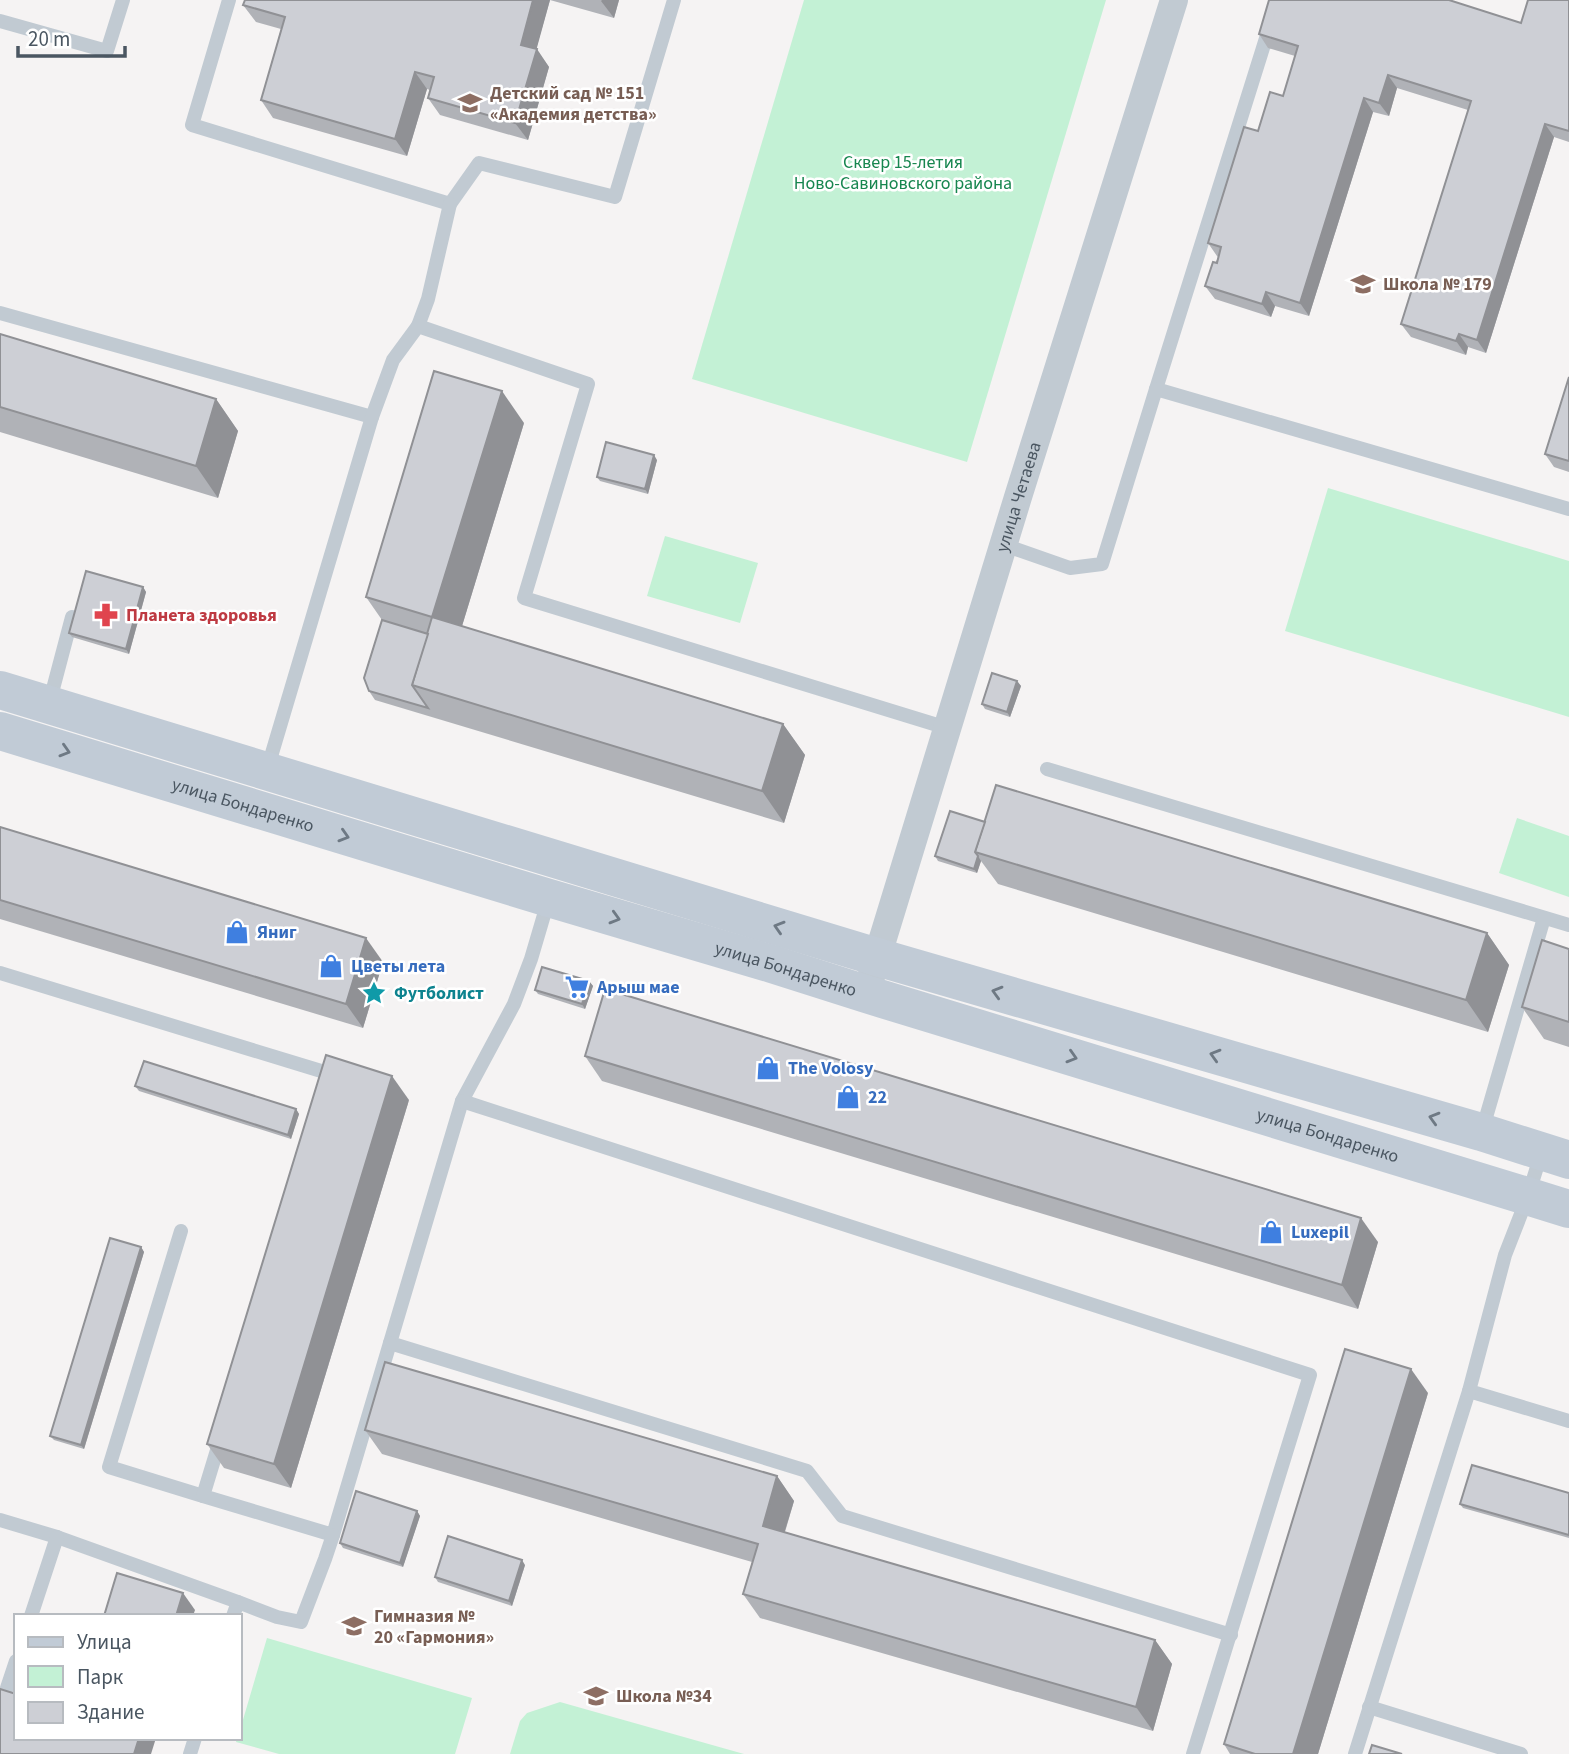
<svg xmlns="http://www.w3.org/2000/svg" width="1569" height="1754" viewBox="0 0 1569 1754" font-family="'Source Sans 3',sans-serif">
  <style>
    .green { fill: #c3f1d5 }
    .lines { fill: none; stroke-linecap: round; stroke-linejoin: round }
    .lane { stroke: #c1cad2; stroke-width: 14 }
    .street { stroke: #c1cad2; stroke-width: 28 }
    .secondary { stroke: #c1cbd6; stroke-width: 38 }
    .wall { fill: #b0b2b7 }
    .shaded-wall { fill: #909195 }
    .building { fill: #cdcfd5; stroke: #909195; stroke-width: 2 }
    .oneway { stroke: #6e7984 }
    .labels { text-anchor: middle; dominant-baseline: central; stroke-width: 5; stroke-linejoin: round; paint-order: stroke }
    .education-label { font-size: 18px; font-weight: bold; fill: #785e54; stroke: #fff; text-anchor: start }
    .park-label { font-size: 18px; fill: #17864f; stroke: #fff }
    .street-label { font-size: 18px; fill: #4a5661; stroke: #fff }
    .health-label { font-size: 18px; font-weight: bold; fill: #be3a42; stroke: #fff; text-anchor: start }
    .shop-label { font-size: 18px; font-weight: bold; fill: #366cbe; stroke: #fff; text-anchor: start }
    .culture-label { font-size: 18px; font-weight: bold; fill: #0d838f; stroke: #fff; text-anchor: start }
  </style>
  <rect width="100%" height="100%" fill="#f5f3f3"/>
  <!-- green -->
  <g class="green">
    <path d="M 804,0 L 1106,0 L 967,462 L 692,379 Z"/>
    <path d="M 1328,488 L 1569,561 L 1569,717 L 1285,631 Z"/>
    <path d="M 665,536 L 758,563 L 740,623 L 647,596 Z"/>
    <path d="M 1517,818 L 1569,836 L 1569,897 L 1499,873 Z"/>
    <path d="M 267,1638 L 472,1698 L 455,1754 L 279,1754 L 236,1742 L 237,1738 L 240,1738 L 240,1730 Z"/>
    <path d="M 560,1702 L 744,1754 L 510,1754 L 520,1721 L 527,1713 Z"/>
  </g>
  <g class="lines">
    <!-- lane -->
    <g class="lane">
      <path d="M 229,0 L 192,125 L 450,204 L 479,163 L 615,197 L 674,0"/>
      <path d="M 0,21 L 107,51 L 123,0"/>
      <path d="M 0,313 L 372,417"/>
      <path d="M 418,326 L 428,299 L 450,204"/>
      <path d="M 1156,389 L 1278,0"/>
      <path d="M 1004,545 L 1070,568 L 1102,564 L 1156,389 L 1569,509"/>
      <path d="M 49,704 L 72,617"/>
      <path d="M 1047,769 L 1569,925"/>
      <path d="M 267,770 L 372,417 L 393,360 L 418,326 L 588,384 L 524,598 L 947,728"/>
      <path d="M 549,898 L 531,959 L 514,1004 L 462,1101 L 390,1343 L 807,1471 L 842,1516 L 1231,1635"/>
      <path d="M 0,973 L 331,1074 L 328,1082"/>
      <path d="M 462,1101 L 1310,1375 L 1193,1754"/>
      <path d="M 1482,1131 L 1544,918"/>
      <path d="M 1541,1154 L 1528,1196 L 1505,1255 L 1469,1391 L 1569,1421"/>
      <path d="M 181,1231 L 109,1467 L 203,1496"/>
      <path d="M 221,1437 L 203,1496 L 333,1535 L 390,1343"/>
      <path d="M 0,1520 L 57,1537 L 238,1602"/>
      <path d="M 31,1616 L 57,1537"/>
      <path d="M 233,1616 L 238,1602 L 277,1617 L 301,1622 L 325,1559 L 333,1535"/>
      <path d="M 7,1688 L 16,1661"/>
      <path d="M 1369,1707 L 1521,1754"/>
      <path d="M 190,1754 L 195,1738"/>
      <path d="M 1355,1754 L 1469,1391"/>
    </g>
    <!-- street -->
    <path class="street" id="s1" d="M 872,974 L 1018,497 L 1174,0"/>
    <!-- secondary -->
    <g class="secondary">
      <path d="M 0,690 L 877,957 L 1481,1132 L 1569,1160"/>
      <path id="s2" d="M 0,731 L 549,898 L 772,964 L 866,994 L 1569,1209"/>
    </g>
  </g>
  <!-- wall -->
  <g class="wall">
    <path d="M 245,0 L 619,0 L 614,18 L 550,0 L 536,49 L 549,67 L 528,140 L 440,115 L 428,98 L 430,90 L 427,89 L 407,156 L 273,118 L 261,100 L 281,29 L 256,22 L 243,5 Z"/>
    <path d="M 1569,0 L 1569,142 L 1554,137 L 1486,353 L 1468,347 L 1466,355 L 1411,337 L 1401,324 L 1468,110 L 1397,88 L 1389,116 L 1373,112 L 1309,316 L 1275,306 L 1271,317 L 1215,299 L 1205,286 L 1218,257 L 1217,256 L 1208,243 L 1258,131 L 1283,96 L 1295,56 L 1268,48 L 1259,34 L 1450,1 L 1521,23 Z"/>
    <path d="M 0,334 L 216,399 L 238,431 L 218,498 L 0,432 Z"/>
    <path d="M 1569,377 L 1569,472 L 1554,467 L 1545,454 Z"/>
    <path d="M 524,423 L 462,626 L 783,724 L 805,755 L 784,823 L 375,700 L 369,691 L 382,620 L 366,597 Z"/>
    <path d="M 657,460 L 648,494 L 600,481 L 597,477 Z"/>
    <path d="M 143,587 L 146,592 L 129,654 L 72,637 L 69,633 Z"/>
    <path d="M 1017,681 L 1021,686 L 1010,717 L 985,709 L 982,704 Z"/>
    <path d="M 985,822 L 1487,933 L 1509,965 L 1488,1032 L 998,884 L 981,861 L 977,873 L 938,861 L 935,856 Z"/>
    <path d="M 0,827 L 383,962 L 363,1028 L 0,919 Z"/>
    <path d="M 1569,949 L 1569,1047 L 1544,1039 L 1522,1007 Z"/>
    <path d="M 589,981 L 593,986 L 585,1009 L 538,994 L 535,990 Z"/>
    <path d="M 585,1056 L 1378,1242 L 1358,1309 L 602,1081 Z"/>
    <path d="M 135,1086 L 296,1109 L 299,1114 L 291,1139 L 139,1091 Z"/>
    <path d="M 409,1100 L 291,1488 L 224,1468 L 207,1444 Z"/>
    <path d="M 141,1247 L 144,1252 L 84,1449 L 54,1440 L 50,1436 Z"/>
    <path d="M 1428,1393 L 1318,1754 L 1230,1754 L 1224,1744 Z"/>
    <path d="M 365,1430 L 777,1476 L 794,1501 L 785,1532 L 1155,1640 L 1172,1664 L 1153,1731 L 760,1618 L 743,1594 L 752,1562 L 382,1454 Z"/>
    <path d="M 1569,1493 L 1569,1538 L 1463,1508 L 1460,1504 Z"/>
    <path d="M 417,1511 L 420,1516 L 403,1567 L 343,1548 L 340,1543 Z"/>
    <path d="M 525,1565 L 512,1606 L 438,1582 L 435,1577 Z"/>
  </g>
  <!-- shaded-wall -->
  <g class="shaded-wall">
    <path d="M 533,0 L 550,0 L 533,62 L 521,45 Z"/>
    <path d="M 602,0 L 619,0 L 614,18 L 601,1 Z"/>
    <path d="M 537,49 L 549,67 L 528,140 L 515,123 Z"/>
    <path d="M 415,72 L 427,89 L 407,156 L 395,139 Z"/>
    <path d="M 1388,75 L 1397,88 L 1389,116 L 1379,103 Z"/>
    <path d="M 1364,98 L 1373,112 L 1309,316 L 1300,303 Z"/>
    <path d="M 1545,124 L 1554,137 L 1486,353 L 1477,340 Z"/>
    <path d="M 1266,292 L 1275,306 L 1271,317 L 1262,304 Z"/>
    <path d="M 1459,334 L 1468,347 L 1466,355 L 1456,341 Z"/>
    <path d="M 502,391 L 524,423 L 455,649 L 432,617 Z"/>
    <path d="M 216,399 L 238,431 L 218,498 L 196,466 Z"/>
    <path d="M 654,455 L 657,460 L 648,494 L 645,489 Z"/>
    <path d="M 143,587 L 146,592 L 129,654 L 126,649 Z"/>
    <path d="M 1017,681 L 1021,686 L 1010,717 L 1007,712 Z"/>
    <path d="M 783,724 L 805,755 L 784,823 L 762,791 Z"/>
    <path d="M 978,856 L 981,861 L 977,873 L 974,869 Z"/>
    <path d="M 1487,933 L 1509,965 L 1488,1032 L 1466,1000 Z"/>
    <path d="M 366,938 L 383,962 L 363,1028 L 346,1004 Z"/>
    <path d="M 589,981 L 593,986 L 585,1009 L 582,1004 Z"/>
    <path d="M 392,1076 L 409,1100 L 291,1488 L 274,1464 Z"/>
    <path d="M 296,1109 L 299,1114 L 291,1139 L 288,1135 Z"/>
    <path d="M 1361,1218 L 1378,1242 L 1358,1309 L 1342,1285 Z"/>
    <path d="M 141,1247 L 144,1252 L 84,1449 L 81,1445 Z"/>
    <path d="M 1411,1369 L 1428,1393 L 1318,1754 L 1293,1754 Z"/>
    <path d="M 777,1476 L 794,1501 L 779,1550 L 763,1526 Z"/>
    <path d="M 417,1511 L 420,1516 L 403,1567 L 400,1563 Z"/>
    <path d="M 522,1560 L 525,1565 L 512,1606 L 509,1601 Z"/>
    <path d="M 183,1593 L 195,1610 L 193,1616 L 176,1616 Z"/>
    <path d="M 1155,1640 L 1172,1664 L 1153,1731 L 1136,1707 Z"/>
    <path d="M 139,1738 L 156,1738 L 151,1754 L 134,1754 Z"/>
  </g>
  <!-- building -->
  <g class="building">
    <path d="M 245,0 L 533,0 L 521,45 L 537,49 L 515,123 L 428,98 L 434,77 L 415,72 L 395,139 L 261,100 L 285,17 L 243,5 Z"/>
    <path d="M 1269,0 L 1449,0 L 1521,23 L 1528,0 L 1569,0 L 1569,131 L 1545,124 L 1477,340 L 1459,334 L 1456,341 L 1401,324 L 1471,101 L 1388,75 L 1379,103 L 1364,98 L 1300,303 L 1266,292 L 1262,304 L 1205,286 L 1213,262 L 1217,263 L 1221,247 L 1208,243 L 1244,127 L 1258,131 L 1270,92 L 1283,96 L 1298,46 L 1259,34 Z"/>
    <path d="M 0,334 L 216,399 L 196,466 L 0,407 Z"/>
    <path d="M 434,371 L 502,391 L 432,617 L 366,597 Z"/>
    <path d="M 1569,377 L 1569,461 L 1545,454 Z"/>
    <path d="M 606,442 L 654,455 L 645,489 L 597,477 Z"/>
    <path d="M 86,571 L 143,587 L 126,649 L 69,633 Z"/>
    <path d="M 432,617 L 783,724 L 762,791 L 412,685 Z"/>
    <path d="M 382,620 L 428,634 L 412,685 L 428,708 L 369,691 L 364,678 Z"/>
    <path d="M 992,673 L 1017,681 L 1007,712 L 982,704 Z"/>
    <path d="M 996,785 L 1487,933 L 1466,1000 L 975,852 Z"/>
    <path d="M 950,811 L 985,822 L 975,852 L 978,856 L 974,869 L 935,856 Z"/>
    <path d="M 0,827 L 366,938 L 346,1004 L 0,900 Z"/>
    <path d="M 1542,940 L 1569,949 L 1569,1022 L 1522,1007 Z"/>
    <path d="M 542,967 L 589,981 L 582,1004 L 535,990 Z"/>
    <path d="M 605,989 L 1361,1218 L 1342,1285 L 585,1056 Z"/>
    <path d="M 326,1055 L 392,1076 L 274,1464 L 207,1444 Z"/>
    <path d="M 144,1061 L 296,1109 L 288,1135 L 135,1086 Z"/>
    <path d="M 110,1238 L 141,1247 L 81,1445 L 50,1436 Z"/>
    <path d="M 1345,1349 L 1411,1369 L 1293,1754 L 1255,1754 L 1224,1744 Z"/>
    <path d="M 385,1362 L 777,1476 L 763,1526 L 1155,1640 L 1136,1707 L 743,1594 L 758,1544 L 365,1430 Z"/>
    <path d="M 1472,1465 L 1569,1493 L 1569,1535 L 1460,1504 Z"/>
    <path d="M 356,1491 L 417,1511 L 400,1563 L 340,1543 Z"/>
    <path d="M 448,1536 L 522,1560 L 509,1601 L 435,1577 Z"/>
    <path d="M 117,1573 L 183,1593 L 176,1616 L 104,1616 Z"/>
    <path d="M 0,1689 L 16,1694 L 16,1738 L 139,1738 L 134,1754 L 0,1754 Z"/>
    <path d="M 1372,1745 L 1402,1754 L 1369,1754 Z"/>
  </g>
  <!-- one-way arrows -->
  <defs><path id="oneway-chevron" d="M-2-3.5L2.5 0L-2 3.5" fill="none" stroke-width="1.6" stroke-linecap="round" stroke-linejoin="round" transform="scale(1.75)"/></defs>
  <g class="oneway">
    <use href="#oneway-chevron" transform="translate(65 751) rotate(17)"/>
    <use href="#oneway-chevron" transform="translate(344 836) rotate(17)"/>
    <use href="#oneway-chevron" transform="translate(615 918) rotate(16)"/>
    <use href="#oneway-chevron" transform="translate(779 927) rotate(-163)"/>
    <use href="#oneway-chevron" transform="translate(997 992) rotate(-164)"/>
    <use href="#oneway-chevron" transform="translate(1215 1055) rotate(-164)"/>
    <use href="#oneway-chevron" transform="translate(1072 1057) rotate(17)"/>
    <use href="#oneway-chevron" transform="translate(1434 1118) rotate(-164)"/>
  </g>
  <!-- icons -->
  <defs>
    <g id="school-bare" transform="scale(1.89)"><path d="M0-5L7-2L0 1L-7-2ZM-4 1L0 2.5L4 1V4Q0 6-4 4Z" fill="#8d6e63" stroke="#fff" stroke-width="2.5" paint-order="stroke"/></g>
    <g id="pharmacy-bare" transform="scale(1.89)"><path d="M-2-6h4v4h4v4h-4v4h-4v-4h-4v-4h4Z" fill="#e0444e" stroke="#fff" stroke-width="2.5" paint-order="stroke"/></g>
    <g id="shop-bare" transform="scale(1.89)"><path d="M-5-2.5h2.3a2.7 3.5 0 0 1 5.4 0H5L5.5 6h-11ZM-1.5-2.5h3a1.5 2.3 0 0 0-3 0Z" fill="#3f7fe0" stroke="#fff" stroke-width="2.5" paint-order="stroke"/></g>
    <g id="supermarket-bare" transform="scale(1.89)"><path d="M-6-5.5h2.5l.6 2H6L4.5 2H-2.5L-4.4-4H-6ZM-1.5 3.2a1.3 1.3 0 1 0 .1 0ZM3 3.2a1.3 1.3 0 1 0 .1 0Z" fill="#3f7fe0" stroke="#fff" stroke-width="2.5" paint-order="stroke"/></g>
    <g id="sight-bare" transform="scale(1.89)"><path d="M0-6L1.8-2.2L6-1.7L2.9 1.2L3.7 5.4L0 3.3L-3.7 5.4L-2.9 1.2L-6-1.7L-1.8-2.2Z" fill="#0f9aa8" stroke="#fff" stroke-width="2.5" paint-order="stroke"/></g>
  </defs>
  <g fill-rule="evenodd">
    <use href="#school-bare" x="470" y="103"/>
    <use href="#school-bare" x="1363" y="284"/>
    <use href="#pharmacy-bare" x="106" y="615"/>
    <use href="#shop-bare" x="237" y="932"/>
    <use href="#shop-bare" x="331" y="966"/>
    <use href="#supermarket-bare" x="577" y="987"/>
    <use href="#sight-bare" x="374" y="993"/>
    <use href="#shop-bare" x="768" y="1068"/>
    <use href="#shop-bare" x="848" y="1097"/>
    <use href="#shop-bare" x="1271" y="1232"/>
    <use href="#school-bare" x="354" y="1626"/>
    <use href="#school-bare" x="596" y="1696"/>
  </g>
  <g class="labels">
    <!-- education labels -->
    <g class="education-label">
      <text x="490" y="93">Детский сад № 151<tspan x="490" dy="21">«Академия детства»</tspan></text>
      <text x="1383" y="284">Школа № 179</text>
      <text x="374" y="1616">Гимназия №<tspan x="374" dy="21">20 «Гармония»</tspan></text>
      <text x="616" y="1696">Школа №34</text>
    </g>
    <!-- park labels -->
    <g class="park-label">
      <text x="903" y="162">Сквер 15-летия<tspan x="903" dy="21">Ново-Савиновского района</tspan></text>
    </g>
    <!-- street labels -->
    <g class="street-label">
      <text stroke="none"><textPath href="#s1" startOffset="499">улица Четаева</textPath></text>
      <text stroke="none"><textPath href="#s2" startOffset="254">улица Бондаренко</textPath></text>
      <text stroke="none"><textPath href="#s2" startOffset="821">улица Бондаренко</textPath></text>
      <text stroke="none"><textPath href="#s2" startOffset="1388">улица Бондаренко</textPath></text>
    </g>
    <!-- health labels -->
    <g class="health-label">
      <text x="126" y="615">Планета здоровья</text>
    </g>
    <!-- shop labels -->
    <g class="shop-label">
      <text x="257" y="932">Яниг</text>
      <text x="351" y="966">Цветы лета</text>
      <text x="597" y="987">Арыш мае</text>
      <text x="788" y="1068">The Volosy</text>
      <text x="868" y="1097">22</text>
      <text x="1291" y="1232">Luxepil</text>
    </g>
    <!-- culture labels -->
    <g class="culture-label">
      <text x="394" y="993">Футболист</text>
    </g>
  </g>
  <!-- legend -->
  <rect x="14" y="1614" width="228" height="126" fill="#ffffff" stroke="#b7bbc0" stroke-width="2"/>
  <rect x="28" y="1637" width="35" height="10" fill="#c1cbd6" stroke="#b7bbc0" stroke-width="2"/>
  <text x="77" y="1649" font-size="21" fill="#4a5661">Улица</text>
  <rect x="28" y="1666" width="35" height="21" fill="#c3f1d5" stroke="#b7bbc0" stroke-width="2"/>
  <text x="77" y="1684" font-size="21" fill="#4a5661">Парк</text>
  <rect x="28" y="1702" width="35" height="21" fill="#cdcfd5" stroke="#b7bbc0" stroke-width="2"/>
  <text x="77" y="1719" font-size="21" fill="#4a5661">Здание</text>
  <!-- scale -->
  <path d="M18 46v10h107v-10" fill="none" stroke="#4a5661" stroke-width="3.5"/>
  <text x="28" y="46" font-size="21" fill="#4a5661" stroke="#ffffff" stroke-width="5" paint-order="stroke">20 m</text>
</svg>
